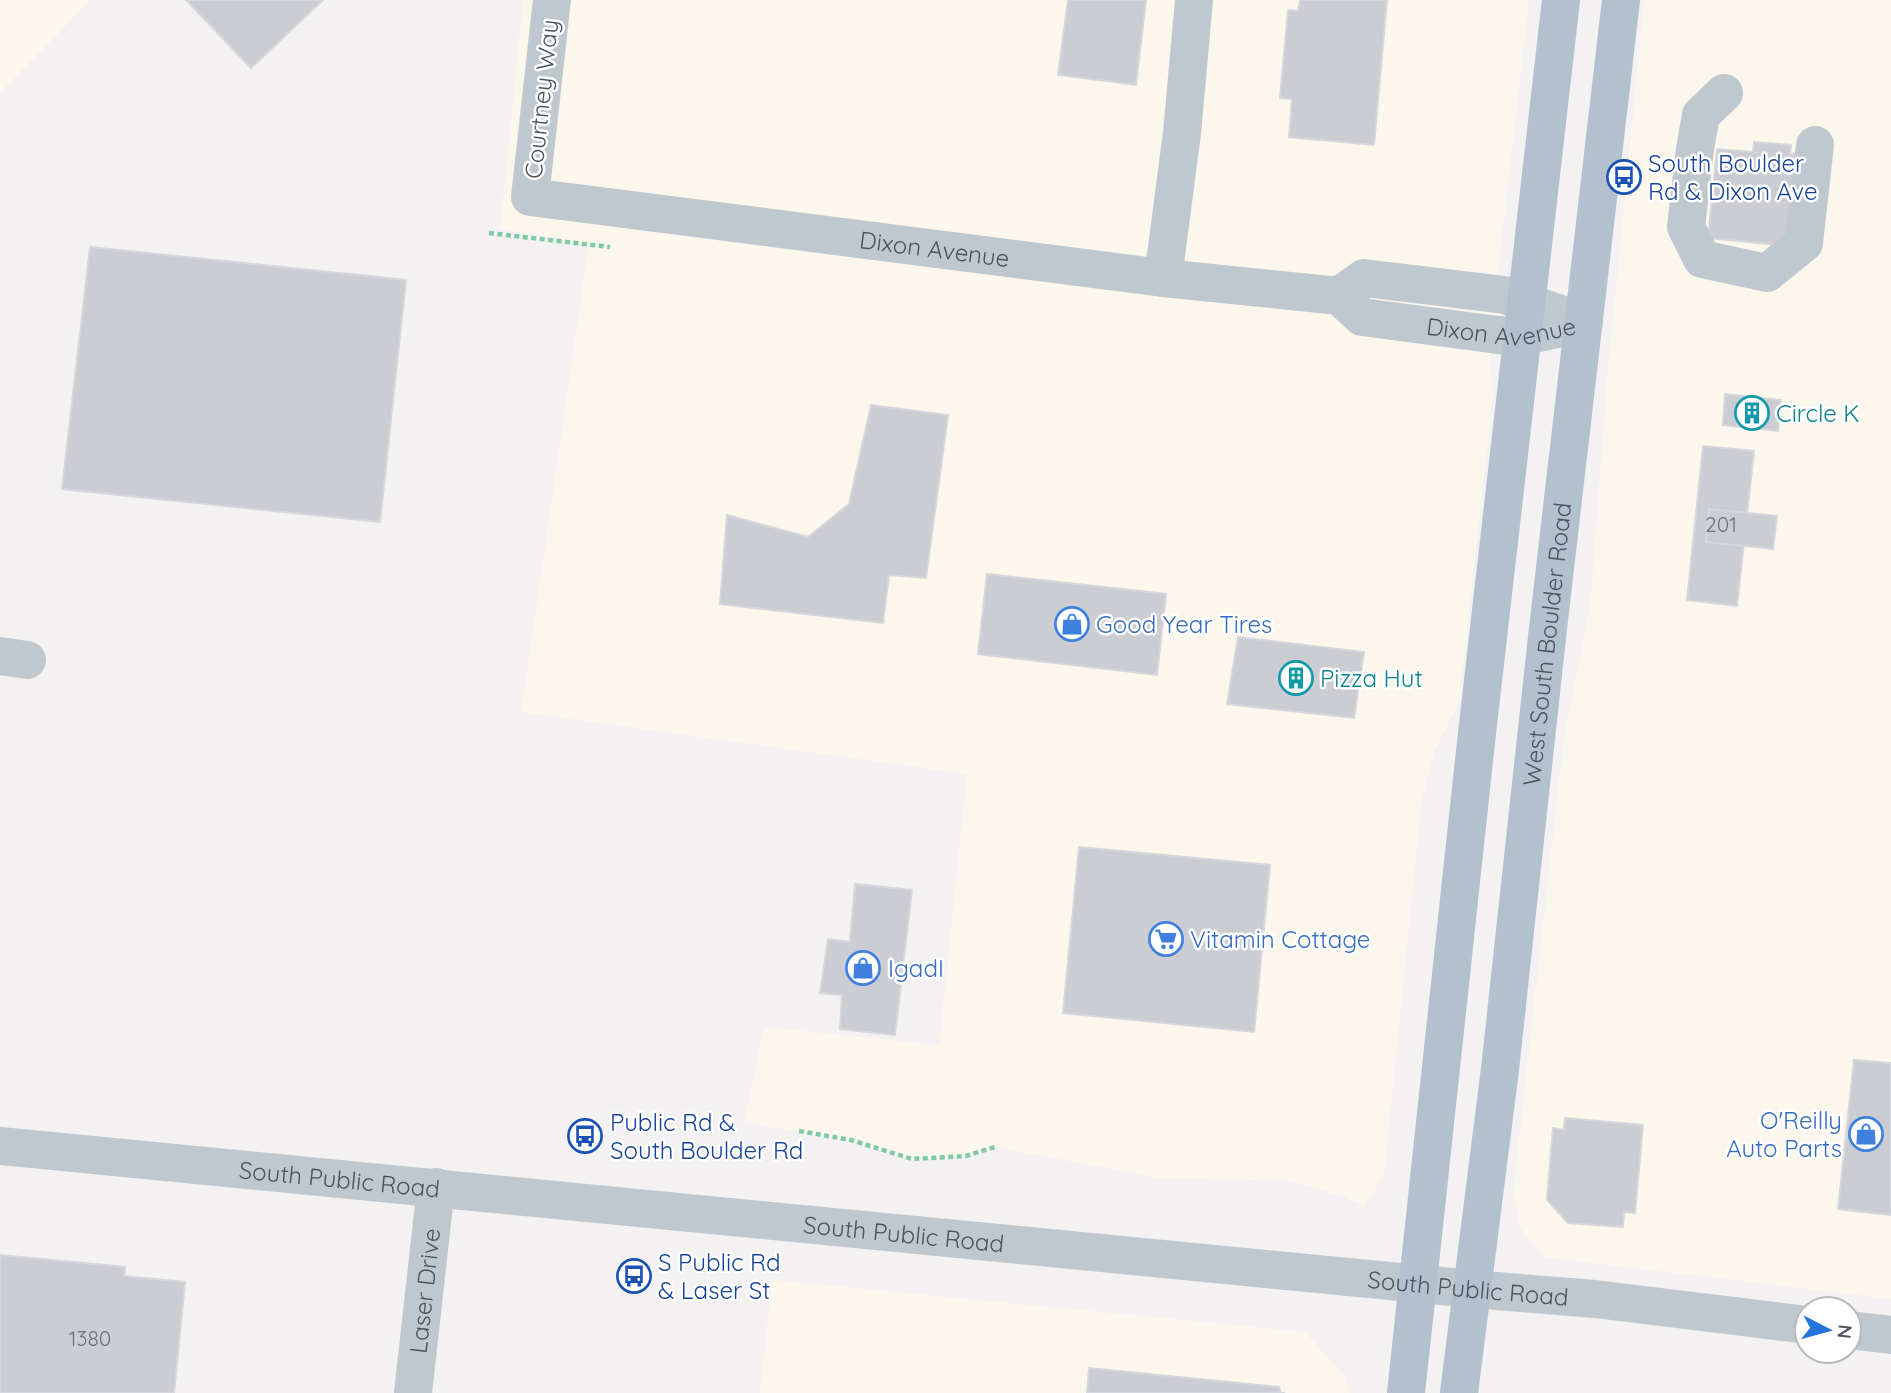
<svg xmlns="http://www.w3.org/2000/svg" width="1891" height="1393" viewBox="0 0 1891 1393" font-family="Quicksand,sans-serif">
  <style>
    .commercial { fill: #fcf7ed }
    .building { fill: #cbcdd3; stroke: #d6d7dc; stroke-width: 2 }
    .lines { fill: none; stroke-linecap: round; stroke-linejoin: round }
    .path { stroke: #7dcaa4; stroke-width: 4.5; stroke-dasharray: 5 3.5; stroke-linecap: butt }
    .minor { stroke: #c0c8cf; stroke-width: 38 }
    .major { stroke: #b3c0ce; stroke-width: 38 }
    .labels { text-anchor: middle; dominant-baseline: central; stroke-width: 5; stroke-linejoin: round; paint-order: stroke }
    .number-label { font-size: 21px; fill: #6a727b }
    .street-label { font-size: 24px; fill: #4a545e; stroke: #fff }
    .transit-label { font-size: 24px; fill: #164399; stroke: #fff; text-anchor: start }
    .culture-label { font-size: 24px; fill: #0d838f; stroke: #fff; text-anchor: start }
    .shop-label { font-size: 24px; fill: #366cbe; stroke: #fff; text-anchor: start }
  </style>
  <rect width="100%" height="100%" fill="#f3f1f1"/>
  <!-- commercial -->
  <g class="commercial">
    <path d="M 0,0 L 91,0 L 0,93 Z"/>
    <path d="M 523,0 L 1529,0 L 1499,264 L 1497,310 L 1490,366 L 1493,395 L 1459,703 L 1434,752 L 1421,805 L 1384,1176 L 1364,1206 L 1342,1196 L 1290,1181 L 1160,1178 L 995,1147 L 966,1156 L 912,1159 L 851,1140 L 744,1123 L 764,1027 L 939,1045 L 967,774 L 521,712 L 589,243 L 500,229 Z"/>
    <path d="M 1644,0 L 1891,0 L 1891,1299 L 1543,1257 L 1520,1228 L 1513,1193 L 1564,737 L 1590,606 L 1608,370 Z"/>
    <path d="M 772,1280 L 1305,1332 L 1345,1376 L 1349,1393 L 760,1393 Z"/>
  </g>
  <!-- building -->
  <g class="building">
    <path d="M 186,0 L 323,0 L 251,68 Z"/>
    <path d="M 1068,0 L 1146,0 L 1136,85 L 1058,75 Z"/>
    <path d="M 1300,0 L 1387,0 L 1374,145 L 1289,137 L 1292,99 L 1280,98 L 1288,10 L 1298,11 Z"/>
    <path d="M 1754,142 L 1791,145 L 1790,154 L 1809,156 L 1790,246 L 1708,238 L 1717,149 L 1753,152 Z"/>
    <path d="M 90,247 L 406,280 L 380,522 L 62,489 Z"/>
    <path d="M 1725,394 L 1781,400 L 1778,431 L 1723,425 Z"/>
    <path d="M 871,405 L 948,415 L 926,578 L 889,575 L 883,623 L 720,604 L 727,515 L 808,537 L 849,504 Z"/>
    <path d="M 1703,446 L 1754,451 L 1737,606 L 1687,600 Z"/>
    <path d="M 1709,509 L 1777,516 L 1773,549 L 1706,542 Z"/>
    <path d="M 987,574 L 1166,594 L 1157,675 L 978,654 Z"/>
    <path d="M 1238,637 L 1364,652 L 1354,718 L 1227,704 Z"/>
    <path d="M 1079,847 L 1270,865 L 1254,1032 L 1063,1013 Z"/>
    <path d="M 855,884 L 912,890 L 895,1035 L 840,1029 L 842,995 L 820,993 L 828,939 L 850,942 Z"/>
    <path d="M 1854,1060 L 1891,1063 L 1891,1215 L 1838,1209 Z"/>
    <path d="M 1565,1118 L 1643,1125 L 1635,1213 L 1624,1212 L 1623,1227 L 1568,1223 L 1547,1200 L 1553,1128 L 1564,1130 Z"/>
    <path d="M 0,1255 L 125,1267 L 124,1276 L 185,1282 L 174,1393 L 0,1393 Z"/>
    <path d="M 1089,1368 L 1279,1387 L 1281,1393 L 1285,1393 L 1087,1393 Z"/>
  </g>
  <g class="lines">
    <!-- path -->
    <g class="path">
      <path d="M 489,233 L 610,247"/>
      <path d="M 799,1131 L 851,1140 L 912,1159 L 966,1156 L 995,1147"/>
    </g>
    <!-- minor -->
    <g class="minor">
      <path id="s1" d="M 552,0 L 530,197 L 1163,278 L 1339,296 L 1362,317 L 1498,335 L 1521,337 L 1584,323"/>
      <path d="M 1724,93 L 1701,115 L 1695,149 L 1686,227 L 1702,259 L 1767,273 L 1804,243 L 1815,145"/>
      <path d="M 1163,278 L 1182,133 L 1194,0"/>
      <path d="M 1339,296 L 1364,278 L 1505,295 L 1558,313"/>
      <path d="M 0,656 L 27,660"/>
      <path id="s2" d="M 0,1146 L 1472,1289 L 1595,1299 L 1807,1325"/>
      <path d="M 1849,1330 L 1891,1335"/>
      <path id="s3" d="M 413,1393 L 436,1187"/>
    </g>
    <!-- major -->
    <g class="major">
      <path d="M 1406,1393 L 1476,742 L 1561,0"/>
      <path id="s4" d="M 1459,1393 L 1500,1069 L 1547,637 L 1621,0"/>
    </g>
  </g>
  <!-- icons -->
  <defs>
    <g id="bus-ring" transform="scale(1.75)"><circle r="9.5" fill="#fff" stroke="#1a4fb4" stroke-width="1.5"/><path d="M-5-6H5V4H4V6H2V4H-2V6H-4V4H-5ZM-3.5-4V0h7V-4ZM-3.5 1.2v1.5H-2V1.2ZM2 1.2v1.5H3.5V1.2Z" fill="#1a4fb4"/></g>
    <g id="building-ring" transform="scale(1.75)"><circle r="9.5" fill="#fff" stroke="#0f9aa8" stroke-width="1.5"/><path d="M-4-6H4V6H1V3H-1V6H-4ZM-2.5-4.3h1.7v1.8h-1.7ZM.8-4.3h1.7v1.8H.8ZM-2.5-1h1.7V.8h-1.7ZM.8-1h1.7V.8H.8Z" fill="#0f9aa8"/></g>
    <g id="shop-ring" transform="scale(1.75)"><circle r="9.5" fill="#fff" stroke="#3f7fe0" stroke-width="1.5"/><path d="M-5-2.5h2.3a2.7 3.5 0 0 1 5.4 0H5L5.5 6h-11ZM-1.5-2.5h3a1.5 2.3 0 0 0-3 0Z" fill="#3f7fe0"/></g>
    <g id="supermarket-ring" transform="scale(1.75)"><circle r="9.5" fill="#fff" stroke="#3f7fe0" stroke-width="1.5"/><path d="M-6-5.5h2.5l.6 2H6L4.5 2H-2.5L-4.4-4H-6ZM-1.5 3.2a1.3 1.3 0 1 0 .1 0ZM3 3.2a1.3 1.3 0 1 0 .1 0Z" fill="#3f7fe0"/></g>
  </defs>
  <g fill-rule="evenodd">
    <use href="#bus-ring" x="1624" y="177"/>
    <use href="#building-ring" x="1752" y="413"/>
    <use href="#shop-ring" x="1072" y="624"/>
    <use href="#building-ring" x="1296" y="678"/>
    <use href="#supermarket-ring" x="1166" y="939"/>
    <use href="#shop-ring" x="863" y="968"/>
    <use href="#shop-ring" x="1866" y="1134"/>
    <use href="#bus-ring" x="585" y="1136"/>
    <use href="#bus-ring" x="634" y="1276"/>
  </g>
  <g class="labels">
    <!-- number labels -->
    <g class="number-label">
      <text x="1721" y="524">201</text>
      <text x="90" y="1338">1380</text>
    </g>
    <!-- street labels -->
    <g class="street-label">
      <text transform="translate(541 99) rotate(-84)">Courtney Way</text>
      <text stroke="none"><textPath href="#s1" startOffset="606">Dixon Avenue</textPath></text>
      <text stroke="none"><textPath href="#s1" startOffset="1185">Dixon Avenue</textPath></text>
      <text stroke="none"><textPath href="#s4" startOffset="754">West South Boulder Road</textPath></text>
      <text stroke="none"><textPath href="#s2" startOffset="341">South Public Road</textPath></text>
      <text stroke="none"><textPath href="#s2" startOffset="908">South Public Road</textPath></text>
      <text stroke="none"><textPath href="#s2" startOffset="1475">South Public Road</textPath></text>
      <text stroke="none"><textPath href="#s3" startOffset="103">Laser Drive</textPath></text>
    </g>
    <!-- transit labels -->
    <g class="transit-label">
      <text x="1648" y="163">South Boulder<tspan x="1648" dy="28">Rd &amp; Dixon Ave</tspan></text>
      <text x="610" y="1122">Public Rd &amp;<tspan x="610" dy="28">South Boulder Rd</tspan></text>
      <text x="658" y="1262">S Public Rd<tspan x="658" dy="28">&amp; Laser St</tspan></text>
    </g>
    <!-- culture labels -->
    <g class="culture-label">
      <text x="1776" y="413">Circle K</text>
      <text x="1320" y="678">Pizza Hut</text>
    </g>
    <!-- shop labels -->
    <g class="shop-label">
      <text x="1096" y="624">Good Year Tires</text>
      <text x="1190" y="939">Vitamin Cottage</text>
      <text x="888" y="968">IgadI</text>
      <text x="1842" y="1120" text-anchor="end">O'Reilly<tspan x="1842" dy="28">Auto Parts</tspan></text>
    </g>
  </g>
  <!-- north arrow -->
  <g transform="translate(1828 1330) rotate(96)"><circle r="33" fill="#ffffff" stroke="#b7bbbf" stroke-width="2"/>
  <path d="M0-5L12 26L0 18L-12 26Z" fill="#2474db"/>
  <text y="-10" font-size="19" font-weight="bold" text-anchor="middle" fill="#4a545e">N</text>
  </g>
</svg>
